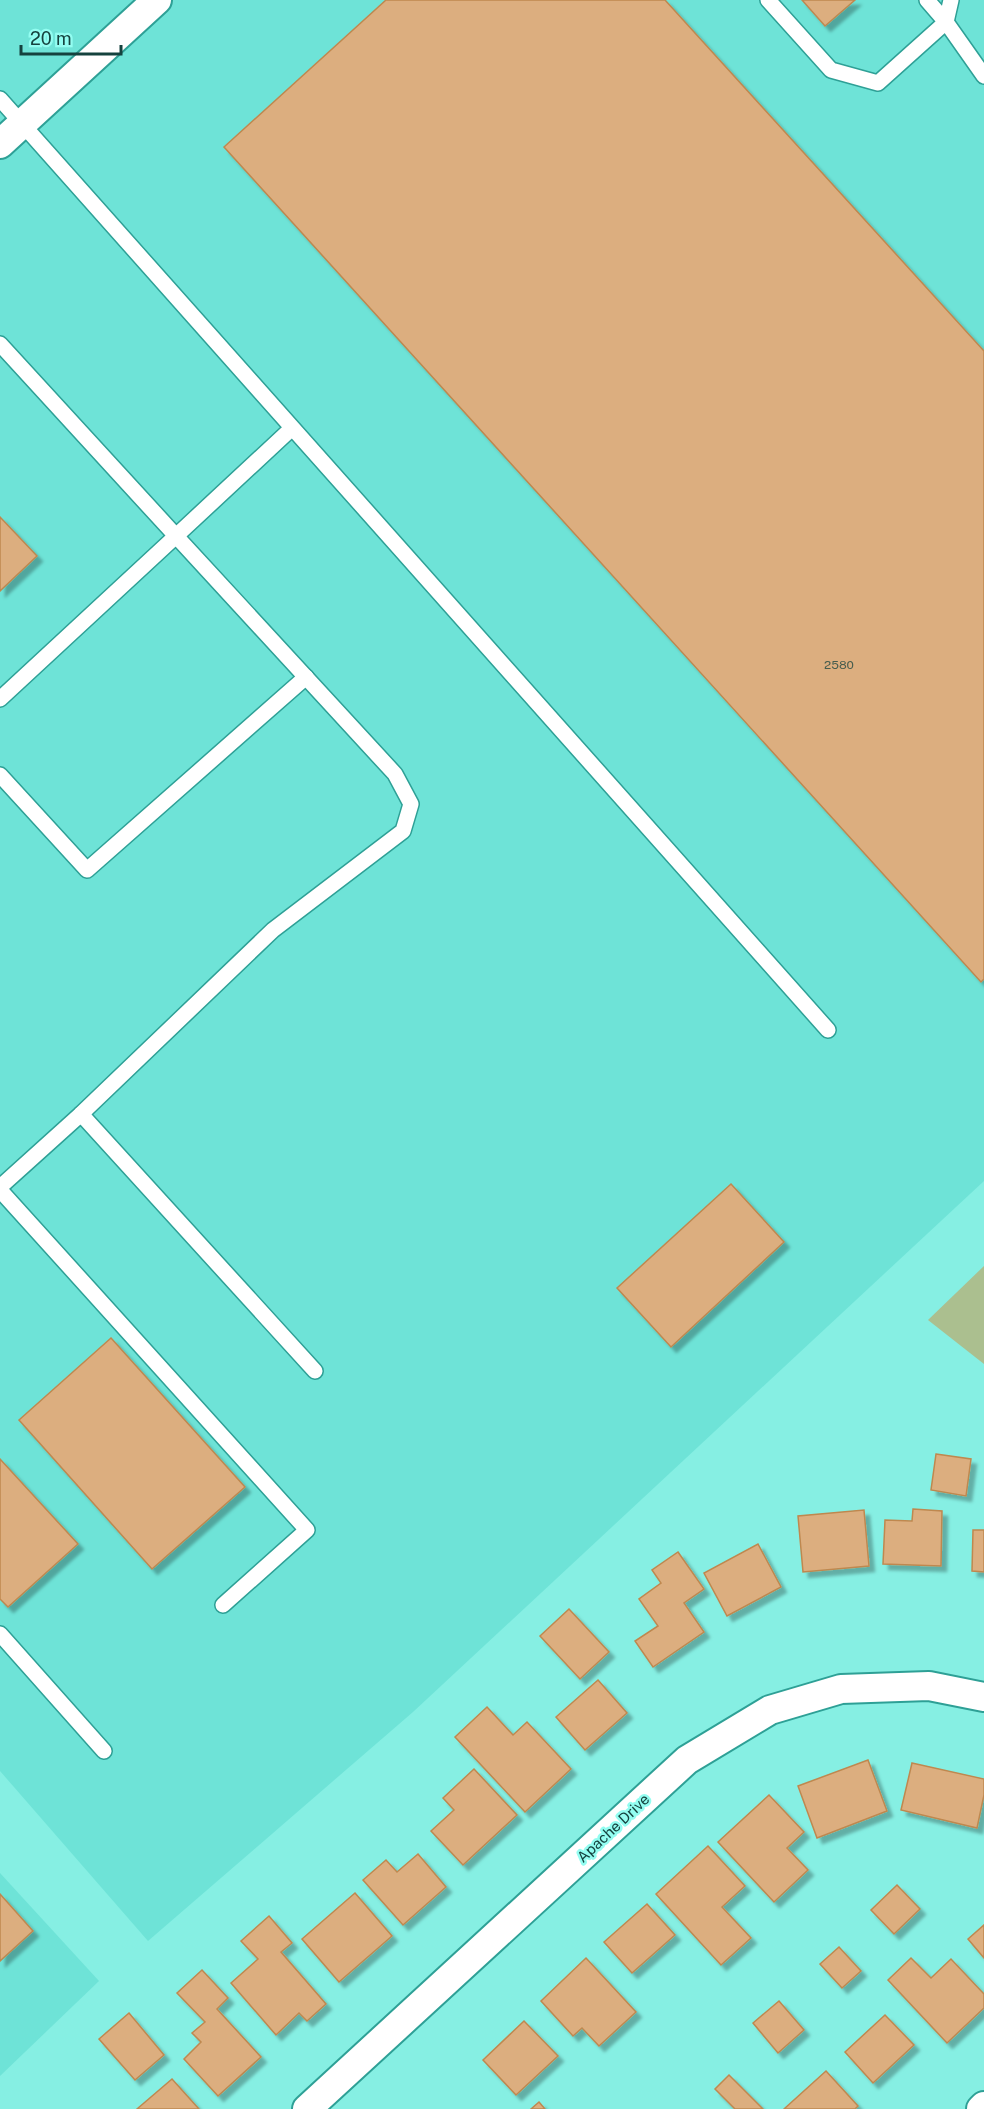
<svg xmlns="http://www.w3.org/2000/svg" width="984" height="2109" viewBox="0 0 984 2109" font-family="'Public Sans',sans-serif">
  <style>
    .built { fill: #6ee3d7 }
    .green { fill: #abbf8f }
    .building { fill: #dcae7f; stroke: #bf884f; stroke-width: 1.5; filter: url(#shadow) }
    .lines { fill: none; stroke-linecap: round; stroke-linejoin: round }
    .service-casing { stroke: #2ea096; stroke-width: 18 }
    .minor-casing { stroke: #2ea096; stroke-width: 32 }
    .service { stroke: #fff; stroke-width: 15 }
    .minor { stroke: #fff; stroke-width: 28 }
    .labels { text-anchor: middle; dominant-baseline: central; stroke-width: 5; stroke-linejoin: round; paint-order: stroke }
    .number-label { font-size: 12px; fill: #475d4e }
    .street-label { font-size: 15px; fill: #15423e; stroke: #93fdf1 }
  </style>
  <defs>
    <filter id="shadow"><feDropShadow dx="5.5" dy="5.5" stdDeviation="1.5" flood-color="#0004"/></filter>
  </defs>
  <rect width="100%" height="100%" fill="#86efe3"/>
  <!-- built -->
  <g class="built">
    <path d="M 0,0 L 984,0 L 984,1181 L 413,1712 L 148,1941 L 0,1771 Z"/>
    <path d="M 0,1873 L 99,1981 L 0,2076 Z"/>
  </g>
  <!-- green -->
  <path class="green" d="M 984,1266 L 984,1364 L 928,1320 Z"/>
  <!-- building -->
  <g class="building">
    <path d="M 386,0 L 665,0 L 984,351 L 984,979 L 981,982 L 224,147 Z"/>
    <path d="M 802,0 L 855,0 L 825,26 Z"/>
    <path d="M 0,517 L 37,556 L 0,591 Z"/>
    <path d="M 731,1184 L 784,1242 L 671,1347 L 617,1288 Z"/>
    <path d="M 111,1338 L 245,1487 L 152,1569 L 19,1420 Z"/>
    <path d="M 936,1454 L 971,1459 L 966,1496 L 931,1490 Z"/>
    <path d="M 0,1459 L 78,1544 L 8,1607 L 0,1599 Z"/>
    <path d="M 913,1509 L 942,1511 L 941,1566 L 883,1564 L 885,1520 L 912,1521 Z"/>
    <path d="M 864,1510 L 869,1566 L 803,1572 L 798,1516 Z"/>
    <path d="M 973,1530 L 984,1530 L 984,1572 L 972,1571 Z"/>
    <path d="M 758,1544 L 781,1587 L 727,1616 L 704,1573 Z"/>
    <path d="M 678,1552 L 704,1589 L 684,1603 L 704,1632 L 653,1667 L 635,1641 L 658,1626 L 639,1599 L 661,1583 L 652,1570 Z"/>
    <path d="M 569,1609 L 609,1652 L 580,1679 L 540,1636 Z"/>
    <path d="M 598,1680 L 627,1713 L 585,1750 L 556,1717 Z"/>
    <path d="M 487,1707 L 513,1735 L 527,1722 L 571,1769 L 525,1812 L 455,1737 Z"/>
    <path d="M 868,1760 L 887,1811 L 817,1838 L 798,1786 Z"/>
    <path d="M 912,1763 L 984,1779 L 984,1795 L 977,1828 L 901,1810 Z"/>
    <path d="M 474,1769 L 517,1815 L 463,1865 L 431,1831 L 454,1810 L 443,1798 Z"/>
    <path d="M 769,1795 L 804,1832 L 787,1848 L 808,1870 L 774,1902 L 718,1842 Z"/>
    <path d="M 708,1846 L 745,1886 L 722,1907 L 751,1938 L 721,1965 L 656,1894 Z"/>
    <path d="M 418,1854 L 446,1887 L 403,1925 L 363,1880 L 386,1860 L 397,1872 Z"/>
    <path d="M 897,1885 L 920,1909 L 894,1934 L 871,1910 Z"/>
    <path d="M 355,1893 L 392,1936 L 339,1982 L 302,1939 Z"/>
    <path d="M 0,1894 L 33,1931 L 0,1961 Z"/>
    <path d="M 647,1904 L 675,1935 L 632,1973 L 604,1942 Z"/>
    <path d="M 269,1916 L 292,1943 L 281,1952 L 326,2004 L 307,2021 L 299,2013 L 276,2035 L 231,1983 L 258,1959 L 241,1941 Z"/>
    <path d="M 984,1925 L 984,1958 L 968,1939 Z"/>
    <path d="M 839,1947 L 861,1971 L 842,1988 L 820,1964 Z"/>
    <path d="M 586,1958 L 636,2012 L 599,2046 L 582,2028 L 573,2036 L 541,2001 Z"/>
    <path d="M 911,1958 L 931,1978 L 951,1959 L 984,1994 L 984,2008 L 947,2043 L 888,1980 Z"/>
    <path d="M 202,1970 L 228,1998 L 217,2009 L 261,2057 L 218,2096 L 184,2059 L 201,2042 L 192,2033 L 205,2022 L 177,1993 Z"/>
    <path d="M 779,2001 L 804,2030 L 778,2053 L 753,2023 Z"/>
    <path d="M 129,2013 L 164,2055 L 135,2080 L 99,2039 Z"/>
    <path d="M 885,2015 L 914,2045 L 873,2083 L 845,2052 Z"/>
    <path d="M 524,2021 L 558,2056 L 516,2095 L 483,2060 Z"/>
    <path d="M 826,2071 L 858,2106 L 855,2109 L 784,2109 Z"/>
    <path d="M 729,2075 L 763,2109 L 735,2109 L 715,2089 Z"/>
    <path d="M 172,2079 L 199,2109 L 137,2109 Z"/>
    <path d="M 539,2102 L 545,2109 L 531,2109 Z"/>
  </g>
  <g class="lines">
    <!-- service casing -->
    <g class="service-casing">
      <g id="service">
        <path d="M 768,0 L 831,70 L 878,83 L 946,22 L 951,0"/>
        <path d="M 927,0 L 946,22 L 984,76"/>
        <path d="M 0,99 L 828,1030"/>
        <path d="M 0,344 L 176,536 L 291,429"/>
        <path d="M 0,699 L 176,536 L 395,774 L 411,804 L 403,831 L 273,930 L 81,1114"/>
        <path d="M 0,775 L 87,870 L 306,677"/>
        <path d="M 0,1187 L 81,1114 L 315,1371"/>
        <path d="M 0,1190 L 307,1530 L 223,1605"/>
        <path d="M 0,1634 L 104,1751"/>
      </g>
    </g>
    <!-- minor casing -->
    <g class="minor-casing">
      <g id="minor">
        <path d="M 0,144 L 157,0"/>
        <path d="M 307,2109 L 687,1760 L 770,1710 L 841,1689 L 929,1686 L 984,1697"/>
        <path d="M 981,2109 L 984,2106"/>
      </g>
    </g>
    <!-- service -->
    <use href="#service" class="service"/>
    <!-- minor -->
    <use href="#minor" class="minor"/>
  </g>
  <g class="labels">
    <!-- number labels -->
    <g class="number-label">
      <text x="839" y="665">2580</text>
    </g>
    <!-- street labels -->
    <g class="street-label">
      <text transform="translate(613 1828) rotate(-43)">Apache Drive</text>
    </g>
  </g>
  <!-- scale -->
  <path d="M21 45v9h100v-9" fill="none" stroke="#15423e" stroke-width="3"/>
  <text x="30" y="45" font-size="18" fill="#15423e" stroke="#93fdf1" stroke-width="4.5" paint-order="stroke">20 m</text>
</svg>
